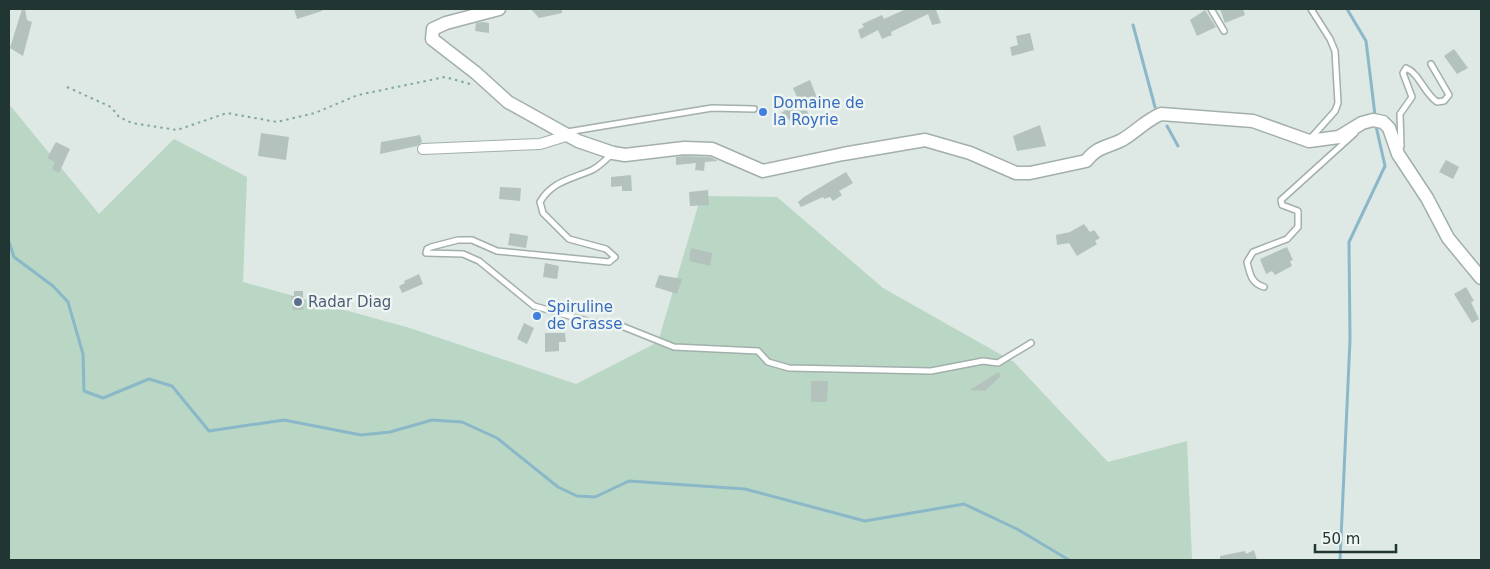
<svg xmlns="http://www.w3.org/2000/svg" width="1490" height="569" viewBox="0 0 1490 569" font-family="'DejaVu Sans',sans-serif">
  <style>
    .green { fill: #b9d7c4 }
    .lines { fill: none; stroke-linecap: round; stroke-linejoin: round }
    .stream { stroke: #8bb8c8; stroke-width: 3 }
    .building { fill: #b4c2be }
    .service-casing { stroke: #a2afac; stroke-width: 8 }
    .minor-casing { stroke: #a2afac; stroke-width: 12 }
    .tertiary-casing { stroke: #a2afac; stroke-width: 15 }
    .path { stroke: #81a8a1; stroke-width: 2; stroke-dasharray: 2.5 4; stroke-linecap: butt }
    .service { stroke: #fff; stroke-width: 5 }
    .minor { stroke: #fff; stroke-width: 10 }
    .tertiary { stroke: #fff; stroke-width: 12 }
    .shop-dot { fill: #3f7fe0; stroke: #eef5f2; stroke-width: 2 }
    .service-dot { fill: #5c6f8a; stroke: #eef5f2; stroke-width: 2 }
    .labels { text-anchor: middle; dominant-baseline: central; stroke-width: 5; stroke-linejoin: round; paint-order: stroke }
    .shop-label { font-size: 15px; fill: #366cbe; stroke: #eef5f2; text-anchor: start }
    .service-label { font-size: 15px; fill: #4e5e75; stroke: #eef5f2; text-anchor: start }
  </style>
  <rect width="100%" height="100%" fill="#dee8e5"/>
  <!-- green -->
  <path class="green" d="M 9,104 L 99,214 L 174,139 L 247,177 L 243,282 L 410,328 L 576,384 L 658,342 L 701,196 L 777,197 L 883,288 L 1014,362 L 1108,462 L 1187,441 L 1192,560 L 9,560 Z"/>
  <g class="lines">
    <!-- stream -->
    <g class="stream">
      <path d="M 1347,9 L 1366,41 L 1375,115"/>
      <path d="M 1133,25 L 1155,107"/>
      <path d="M 1167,126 L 1178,146"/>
      <path d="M 9,242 L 14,257 L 53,286 L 68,302 L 83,354 L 84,391 L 103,398 L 149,379 L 172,386 L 209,431 L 284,420 L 361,435 L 390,432 L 432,420 L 462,422 L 497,438 L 558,487 L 577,496 L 595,497 L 629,481 L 745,489 L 865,521 L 964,504 L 1017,529 L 1069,560"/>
      <path d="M 1340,560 L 1350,340 L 1349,242 L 1385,166 L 1376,126"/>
    </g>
  </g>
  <!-- building -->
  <g class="building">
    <path d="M 22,9 L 25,9 L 27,20 L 32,22 L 23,56 L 10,48 Z"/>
    <path d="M 294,9 L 322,9 L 322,11 L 297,19 Z"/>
    <path d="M 531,9 L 562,9 L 562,13 L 539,18 Z"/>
    <path d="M 906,9 L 939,9 L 936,10 L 941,23 L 932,25 L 928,14 L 891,32 L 892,35 L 882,39 L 878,30 L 861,39 L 858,30 L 864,27 L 862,24 L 882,15 L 884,19 Z"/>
    <path d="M 1220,9 L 1243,9 L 1245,15 L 1225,23 Z"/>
    <path d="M 1205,10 L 1216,27 L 1197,36 L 1190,20 Z"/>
    <path d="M 483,22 L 489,23 L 489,33 L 475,31 L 476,23 Z"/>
    <path d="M 1030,33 L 1034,50 L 1012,56 L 1010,47 L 1018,45 L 1016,36 Z"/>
    <path d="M 1454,49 L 1468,68 L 1457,74 L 1444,56 Z"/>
    <path d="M 810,80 L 817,98 L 804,104 L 812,122 L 798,127 L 781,113 L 799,102 L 793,88 Z"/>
    <path d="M 1040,125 L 1046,146 L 1017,151 L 1013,136 Z"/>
    <path d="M 261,133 L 289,137 L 286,160 L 258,156 Z"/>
    <path d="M 420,135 L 422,142 L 417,146 L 380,154 L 381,142 Z"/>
    <path d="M 56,142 L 70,149 L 59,173 L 52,169 L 55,162 L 47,158 Z"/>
    <path d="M 684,156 L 710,157 L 718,161 L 705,162 L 704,171 L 695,170 L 696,163 L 676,165 L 676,157 Z"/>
    <path d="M 1446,160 L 1459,167 L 1453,179 L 1439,172 Z"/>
    <path d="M 846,172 L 853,183 L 839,191 L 842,195 L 833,201 L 830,197 L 824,199 L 823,197 L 801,207 L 798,202 L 804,197 Z"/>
    <path d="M 631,175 L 632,191 L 622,191 L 622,186 L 611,187 L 611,177 Z"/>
    <path d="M 500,187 L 521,188 L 520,201 L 499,199 Z"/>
    <path d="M 708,190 L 709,205 L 690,206 L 689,192 Z"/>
    <path d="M 1084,224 L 1090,232 L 1094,230 L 1100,238 L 1095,241 L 1097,244 L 1077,256 L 1069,243 L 1057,245 L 1056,235 L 1070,232 Z"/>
    <path d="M 510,233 L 528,236 L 526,248 L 508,245 Z"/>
    <path d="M 1287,247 L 1293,260 L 1290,261 L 1292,266 L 1275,275 L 1272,271 L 1266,274 L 1260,259 Z"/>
    <path d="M 691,248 L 712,253 L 710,266 L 689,261 Z"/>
    <path d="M 545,263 L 559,266 L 557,279 L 543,277 Z"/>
    <path d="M 419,274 L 423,284 L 402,293 L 399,286 L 405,283 L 404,281 Z"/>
    <path d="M 659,275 L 682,279 L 677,294 L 655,287 Z"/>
    <path d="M 1466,287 L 1474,301 L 1471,302 L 1479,319 L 1472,323 L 1454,294 Z"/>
    <path d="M 294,291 L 303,291 L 303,310 L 293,310 L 291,296 L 294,296 Z"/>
    <path d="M 524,323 L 534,328 L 527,344 L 517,339 Z"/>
    <path d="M 545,333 L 565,333 L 566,342 L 559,342 L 559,351 L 545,352 Z"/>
    <path d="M 998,372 L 1001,376 L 985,391 L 970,390 Z"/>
    <path d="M 811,381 L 828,381 L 827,402 L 811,402 Z"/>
    <path d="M 1254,550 L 1257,560 L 1220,560 L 1220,556 L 1245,551 L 1246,554 Z"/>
  </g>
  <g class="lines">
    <!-- service casing -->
    <g class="service-casing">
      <g id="service">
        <path d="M 1211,9 L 1224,31"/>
        <path d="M 567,132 L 712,108 L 754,109"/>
        <path d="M 1310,139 L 1335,111 L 1338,103 L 1335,51 L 1330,39 L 1311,9"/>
        <path d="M 1401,146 L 1400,114 L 1412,97 L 1403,73 L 1406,68 C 1420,74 1423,92 1437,102 L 1444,101 L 1449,95 L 1431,64"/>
        <path d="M 611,155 C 605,160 599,167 592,170 C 572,179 552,181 540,202 L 543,213 L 569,239 L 606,249 L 615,257 L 609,262 L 497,251 L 472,240 L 458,240 L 431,247 L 427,249 L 426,253 L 463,254 L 479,261 L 534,306 L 591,322 L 619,325 L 674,347 L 758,351 L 768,362 L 789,368 L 931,371 L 983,361 L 998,363 L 1031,343"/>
        <path d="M 1264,287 C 1251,283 1250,274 1247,262 L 1253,252 L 1287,239 L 1298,227 L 1298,211 L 1282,205 L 1281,200 L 1355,133"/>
      </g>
    </g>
    <!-- minor casing -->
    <g class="minor-casing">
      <path id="minor" d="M 423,149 L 540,144 L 566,136"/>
    </g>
    <!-- tertiary casing -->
    <g class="tertiary-casing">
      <path id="tertiary" d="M 499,9 L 446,23 L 433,29 L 432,39 L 476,73 L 508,102 L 578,141 L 613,153 L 625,155 L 684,148 L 712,149 L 763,171 L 843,154 L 925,140 L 970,153 L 1016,173 L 1030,173 L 1086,161 C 1098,146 1106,148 1122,140 C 1136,132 1146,120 1161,114 L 1253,121 L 1309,141 L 1339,137 L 1362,123 L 1373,120 L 1383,122 L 1389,128 L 1398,154 L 1427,198 L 1448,238 L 1481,278"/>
    </g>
    <!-- path -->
    <path class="path" d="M 67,87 L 111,107 L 119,117 L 132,123 L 177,130 L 227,113 L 277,122 L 315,113 L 358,95 L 445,77 L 470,84"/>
    <!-- service -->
    <use href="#service" class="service"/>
    <!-- minor -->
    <use href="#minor" class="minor"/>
    <!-- tertiary -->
    <use href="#tertiary" class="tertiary"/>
  </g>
  <!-- markers -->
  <g class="shop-dot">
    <circle cx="763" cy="112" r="5"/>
    <circle cx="537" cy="316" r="5"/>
  </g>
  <circle class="service-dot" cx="298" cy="302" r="5"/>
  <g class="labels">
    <!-- shop labels -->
    <g class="shop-label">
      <text x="773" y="103">Domaine de<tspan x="773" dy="17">la Royrie</tspan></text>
      <text x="547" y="307">Spiruline<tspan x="547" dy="17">de Grasse</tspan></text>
    </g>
    <!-- service labels -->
    <g class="service-label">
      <text x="308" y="302">Radar Diag</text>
    </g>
  </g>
  <!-- border -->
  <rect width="1490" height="569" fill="none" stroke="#213633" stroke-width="20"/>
  <!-- scale -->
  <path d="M1315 544v8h81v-8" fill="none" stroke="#213633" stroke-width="2.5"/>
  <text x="1322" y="544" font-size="15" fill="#213633" stroke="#eef5f2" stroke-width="4" paint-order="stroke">50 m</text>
</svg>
